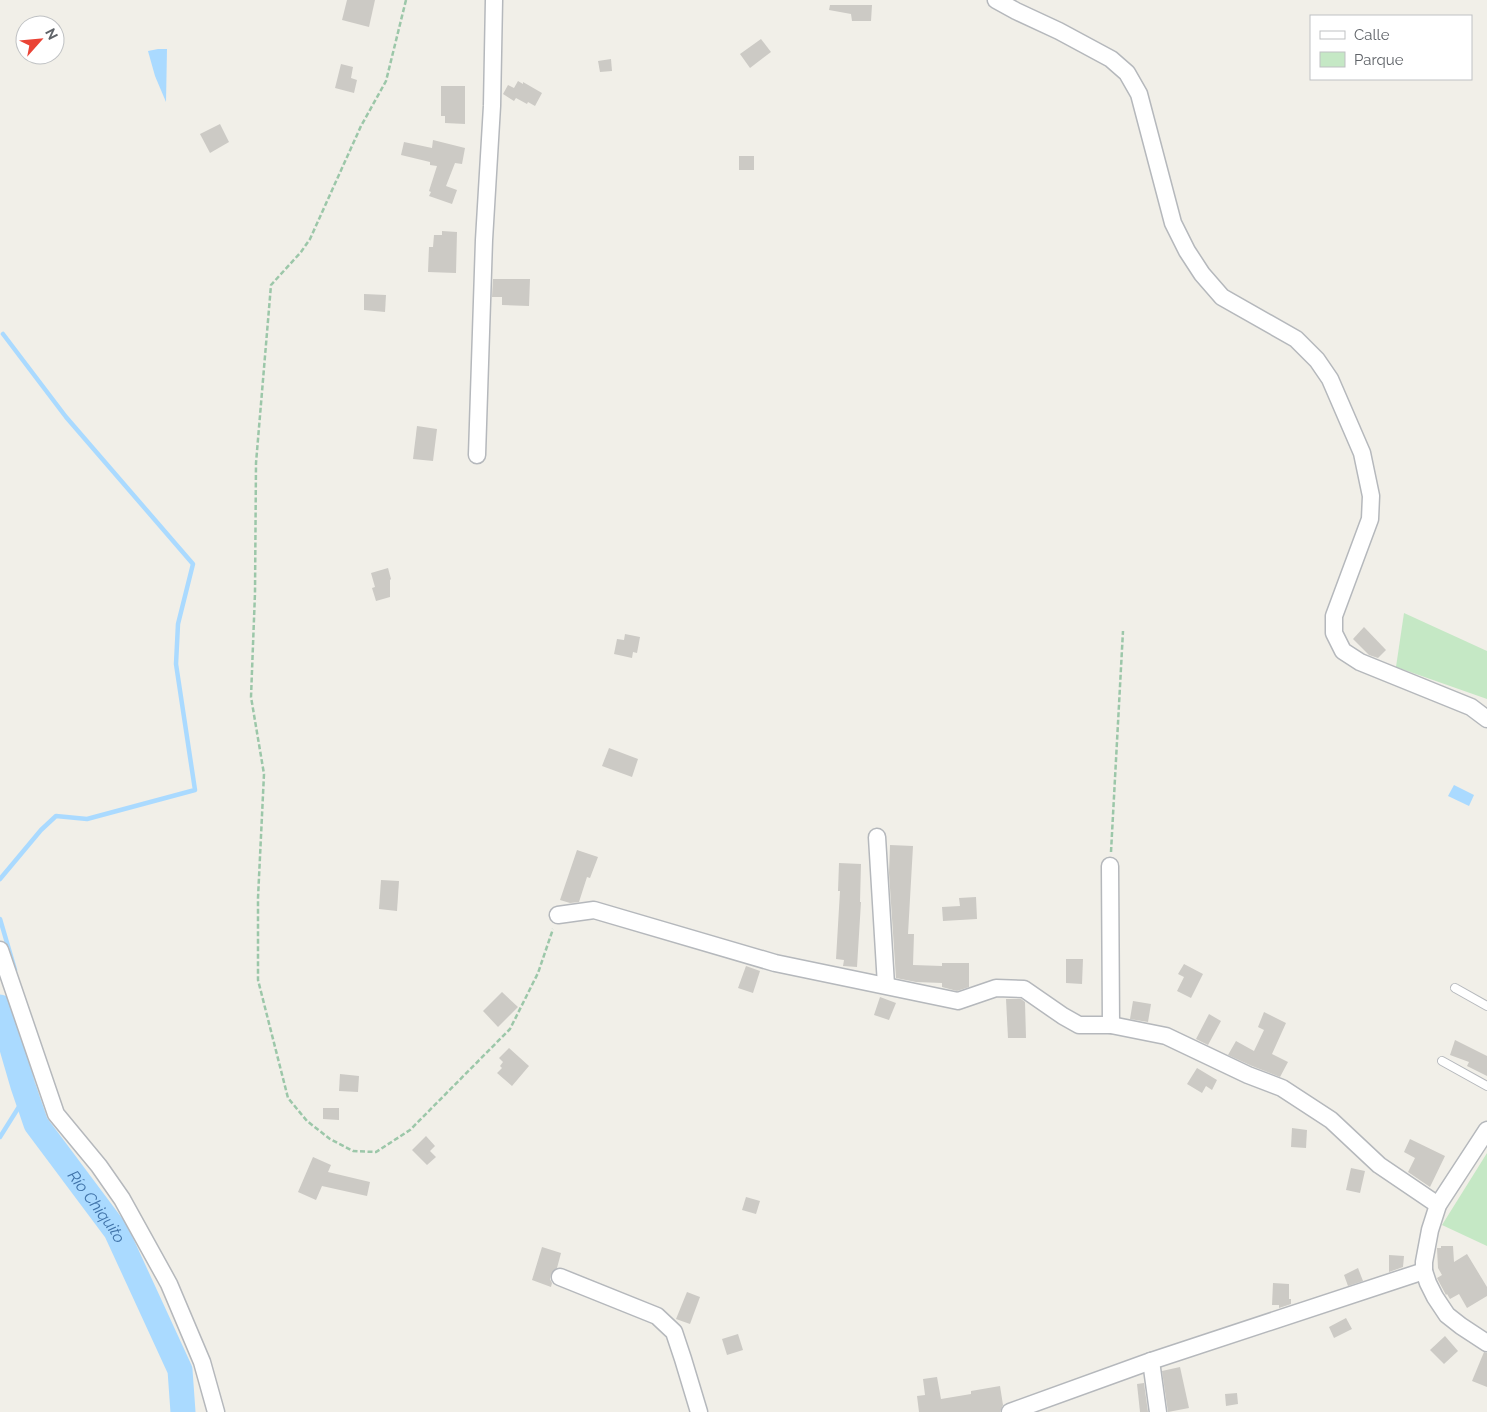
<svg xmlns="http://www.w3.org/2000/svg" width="1487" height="1412" viewBox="0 0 1487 1412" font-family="Raleway,sans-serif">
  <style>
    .green { fill: #c5e8c5 }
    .water { fill: #aadaff }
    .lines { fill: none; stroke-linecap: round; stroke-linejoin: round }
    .stream { stroke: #aadaff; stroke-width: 4.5 }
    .river { stroke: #aadaff; stroke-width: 25 }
    .building { fill: #cccac5 }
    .lane-casing { stroke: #b5b8bc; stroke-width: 10 }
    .street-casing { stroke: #b5b8bc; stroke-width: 19 }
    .path { stroke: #9cc7a9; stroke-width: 2.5; stroke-dasharray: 5 2.5; stroke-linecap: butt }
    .lane { stroke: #fff; stroke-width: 8 }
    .street { stroke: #fff; stroke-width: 16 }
    .labels { text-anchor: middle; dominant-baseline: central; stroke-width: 5; stroke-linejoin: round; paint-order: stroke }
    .water-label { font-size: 16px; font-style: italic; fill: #4174aa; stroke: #fff }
  </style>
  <rect width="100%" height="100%" fill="#f1efe8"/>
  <!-- green -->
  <g class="green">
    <path d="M 1404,613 L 1487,651 L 1487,699 L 1396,667 Z"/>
    <path d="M 1487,1153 L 1487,1246 L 1442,1225 Z"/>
  </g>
  <!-- water -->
  <g class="water">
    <path d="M 158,49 L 167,49 L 166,102 L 155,76 L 148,51 Z"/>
    <path d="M 1454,785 L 1474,795 L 1469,806 L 1448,796 Z"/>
  </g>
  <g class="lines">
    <!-- stream -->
    <g class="stream">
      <path d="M 0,879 L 41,830 L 56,816 L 87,819 L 195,790 L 176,664 L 178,624 L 193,564 L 66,417 L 3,334"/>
      <path d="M 0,919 L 15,970"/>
      <path d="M 0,1137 L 27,1094"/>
    </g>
    <!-- river -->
    <path class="river" id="s1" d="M 0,1007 L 23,1086 L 36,1124 L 116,1231 L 180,1370 L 183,1412"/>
  </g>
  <!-- building -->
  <g class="building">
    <path d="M 347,0 L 375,0 L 369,27 L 342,20 Z"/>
    <path d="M 830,5 L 872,5 L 871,21 L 852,21 L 851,14 L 829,10 Z"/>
    <path d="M 761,39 L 771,52 L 750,68 L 740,54 Z"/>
    <path d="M 611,59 L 612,71 L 600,72 L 598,61 Z"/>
    <path d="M 341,64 L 353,67 L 351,78 L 357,80 L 354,93 L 335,88 Z"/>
    <path d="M 518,81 L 523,84 L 523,82 L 542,93 L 535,106 L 528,102 L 527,104 L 516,98 L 514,101 L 503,94 L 508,85 L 514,88 Z"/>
    <path d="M 441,86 L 465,86 L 465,124 L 445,123 L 445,116 L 441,116 Z"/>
    <path d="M 220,124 L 229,142 L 210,153 L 200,134 Z"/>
    <path d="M 433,140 L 465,148 L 462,164 L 455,163 L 446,186 L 457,190 L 452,204 L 429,196 L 431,192 L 429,191 L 437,166 L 430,165 L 430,162 L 401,155 L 404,142 L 432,148 Z"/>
    <rect x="739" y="156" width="15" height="14"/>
    <path d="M 442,231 L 457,232 L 456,273 L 428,272 L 429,247 L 433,247 L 434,235 L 442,235 Z"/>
    <path d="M 493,279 L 530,279 L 529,306 L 502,305 L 502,297 L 492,297 Z"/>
    <path d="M 364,294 L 386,295 L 385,312 L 364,310 Z"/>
    <path d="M 417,426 L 437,429 L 433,461 L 413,459 Z"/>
    <path d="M 388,568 L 391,579 L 390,580 L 390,597 L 376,601 L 372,588 L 375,587 L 371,573 Z"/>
    <path d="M 1364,627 L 1386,650 L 1378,658 L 1369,655 L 1353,639 Z"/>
    <path d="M 625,634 L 640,637 L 637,653 L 633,652 L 632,658 L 614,654 L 617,639 L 624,640 Z"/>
    <path d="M 609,748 L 638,759 L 632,777 L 602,766 Z"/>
    <path d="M 890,845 L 913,846 L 908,934 L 914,934 L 913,965 L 942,966 L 942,963 L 969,963 L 969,987 L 957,991 L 942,987 L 942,983 L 916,982 L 896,978 L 889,873 Z"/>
    <path d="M 577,850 L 598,857 L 590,878 L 587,877 L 579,902 L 570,903 L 560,900 Z"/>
    <path d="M 839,863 L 861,864 L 860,902 L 861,902 L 857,967 L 843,966 L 844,960 L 836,959 L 840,891 L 838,891 Z"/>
    <path d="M 381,880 L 399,881 L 397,911 L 379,909 Z"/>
    <path d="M 976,897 L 977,919 L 943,921 L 942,907 L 960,906 L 959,898 Z"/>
    <path d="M 1066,959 L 1083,959 L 1082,984 L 1066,983 Z"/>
    <path d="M 1184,964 L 1203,974 L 1191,998 L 1177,991 L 1184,977 L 1178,974 Z"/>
    <path d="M 746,966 L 760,971 L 753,993 L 738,988 Z"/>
    <path d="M 502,992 L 518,1007 L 498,1027 L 483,1011 Z"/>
    <path d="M 880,997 L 896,1003 L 889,1020 L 874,1015 Z"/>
    <path d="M 1006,999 L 1021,999 L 1025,1002 L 1026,1038 L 1008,1038 Z"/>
    <path d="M 1133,1001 L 1151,1004 L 1148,1022 L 1130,1019 Z"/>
    <path d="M 1264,1012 L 1286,1023 L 1272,1054 L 1288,1062 L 1280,1077 L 1252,1066 L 1228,1055 L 1236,1041 L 1254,1051 L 1264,1030 L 1258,1027 Z"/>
    <path d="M 1209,1014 L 1221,1021 L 1208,1045 L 1196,1039 Z"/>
    <path d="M 1455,1040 L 1487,1056 L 1487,1076 L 1467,1066 L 1469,1062 L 1450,1055 Z"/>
    <path d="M 509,1048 L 529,1066 L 512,1086 L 497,1073 L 502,1068 L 500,1066 L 503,1062 L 499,1058 Z"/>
    <path d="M 1197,1068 L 1217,1080 L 1212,1090 L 1206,1086 L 1202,1093 L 1187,1084 Z"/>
    <path d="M 340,1074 L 359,1076 L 358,1092 L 339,1091 Z"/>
    <path d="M 323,1108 L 339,1108 L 339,1120 L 323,1119 Z"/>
    <path d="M 1292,1128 L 1307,1130 L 1306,1148 L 1291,1147 Z"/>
    <path d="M 426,1136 L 435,1146 L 430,1151 L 436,1157 L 427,1165 L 412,1150 Z"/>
    <path d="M 1410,1139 L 1445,1156 L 1430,1187 L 1408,1172 L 1415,1158 L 1404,1152 Z"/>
    <path d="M 313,1157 L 331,1165 L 328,1172 L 370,1182 L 367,1196 L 322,1186 L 316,1200 L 298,1192 Z"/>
    <path d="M 1351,1168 L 1365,1171 L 1360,1193 L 1346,1190 Z"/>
    <path d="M 746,1197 L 760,1201 L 756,1214 L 742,1210 Z"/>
    <path d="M 1441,1246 L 1453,1246 L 1454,1262 L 1467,1254 L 1487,1287 L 1487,1296 L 1467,1308 L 1459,1294 L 1450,1299 L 1447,1294 L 1446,1295 L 1437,1278 L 1442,1275 L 1438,1268 L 1437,1248 L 1441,1248 Z"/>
    <path d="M 542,1247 L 561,1253 L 557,1268 L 551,1274 L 550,1279 L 552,1283 L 551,1287 L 532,1280 Z"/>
    <path d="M 1389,1255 L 1404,1256 L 1403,1267 L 1389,1272 Z"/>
    <path d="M 1358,1268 L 1363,1281 L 1348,1286 L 1344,1275 Z"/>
    <path d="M 1273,1283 L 1289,1284 L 1289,1299 L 1291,1299 L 1291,1304 L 1279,1308 L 1279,1305 L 1272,1305 Z"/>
    <path d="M 687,1292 L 700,1297 L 690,1324 L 676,1319 Z"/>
    <path d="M 1346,1318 L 1352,1329 L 1334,1338 L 1329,1327 Z"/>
    <path d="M 738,1334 L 743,1350 L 727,1355 L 722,1339 Z"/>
    <path d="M 1445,1336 L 1458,1351 L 1444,1364 L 1430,1350 Z"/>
    <path d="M 1484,1352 L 1487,1353 L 1487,1387 L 1472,1381 Z"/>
    <path d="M 1180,1367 L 1189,1408 L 1168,1412 L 1162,1371 Z"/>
    <path d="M 937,1377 L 941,1399 L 971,1394 L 971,1391 L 1000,1386 L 1003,1405 L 1000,1412 L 919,1412 L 917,1396 L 925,1395 L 923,1379 Z"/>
    <path d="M 1144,1383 L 1148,1412 L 1140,1412 L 1137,1384 Z"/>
    <path d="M 1237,1393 L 1238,1404 L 1226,1406 L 1225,1394 Z"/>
  </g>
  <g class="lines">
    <!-- lane casing -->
    <g class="lane-casing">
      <g id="lane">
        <path d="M 1455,988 L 1487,1006"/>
        <path d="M 1442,1061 L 1487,1086"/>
      </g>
    </g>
    <!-- street casing -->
    <g class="street-casing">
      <g id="street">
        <path d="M 996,0 L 1016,11 L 1059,31 L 1111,59 L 1127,73 L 1139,94 L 1173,223 L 1187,251 L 1202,274 L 1222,297 L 1296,339 L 1317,360 L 1330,379 L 1362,453 L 1371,496 L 1370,519 L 1334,616 L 1334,633 L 1343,651 L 1360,662 L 1471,707 L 1487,719"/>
        <path d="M 477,455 L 484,240 L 492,106 L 494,0"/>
        <path d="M 877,837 L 886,985"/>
        <path d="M 1110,866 L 1111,1025"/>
        <path d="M 558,915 L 594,910 L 775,963 L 958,1001 L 996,988 L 1024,989 L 1063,1016 L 1079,1025 L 1111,1025 L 1166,1036 L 1248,1075 L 1282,1088 L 1331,1120 L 1379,1165 L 1438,1205"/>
        <path d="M 0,950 L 56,1114 L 99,1166 L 122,1199 L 169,1284 L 202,1362 L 216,1412"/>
        <path d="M 1487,1130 L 1438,1205 L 1430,1230 L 1424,1262 L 1424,1271 L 1428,1283 L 1435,1297 L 1447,1315 L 1461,1326 L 1487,1343"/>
        <path d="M 560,1277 L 657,1316 L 674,1332 L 683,1359 L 699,1412"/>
        <path d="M 1151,1361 L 1158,1412"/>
        <path d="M 1010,1412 L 1151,1361 L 1424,1271"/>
      </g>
    </g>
    <!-- path -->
    <g class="path">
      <path d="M 406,0 L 386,81 L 361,126 L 310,239 L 301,252 L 271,285 L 256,463 L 255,593 L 251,697 L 264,774 L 258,898 L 258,980 L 288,1098 L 307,1121 L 330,1139 L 353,1151 L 376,1152 L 410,1130 L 510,1029 L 538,973 L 553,929"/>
      <path d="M 1111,852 L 1123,631"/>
    </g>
    <!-- lane -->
    <use href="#lane" class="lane"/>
    <!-- street -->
    <use href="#street" class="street"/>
  </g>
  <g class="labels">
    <!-- water labels -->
    <g class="water-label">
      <text stroke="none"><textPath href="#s1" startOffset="225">Río Chiquito</textPath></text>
    </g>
  </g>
  <!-- legend -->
  <rect x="1310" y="15" width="162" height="65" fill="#ffffff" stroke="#bfc1c3"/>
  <rect x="1320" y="31" width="25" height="8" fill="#ffffff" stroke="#bfc1c3"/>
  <text x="1354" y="40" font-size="15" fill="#5f6368">Calle</text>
  <rect x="1320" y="52" width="25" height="15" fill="#c5e8c5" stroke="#bfc1c3"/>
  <text x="1354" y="65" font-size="15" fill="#5f6368">Parque</text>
  <!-- north arrow -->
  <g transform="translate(40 40) rotate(63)"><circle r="24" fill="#ffffff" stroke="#bfc1c3"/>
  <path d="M0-4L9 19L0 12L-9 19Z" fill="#ea4335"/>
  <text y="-8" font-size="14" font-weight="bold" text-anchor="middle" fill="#5f6368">N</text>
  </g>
</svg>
